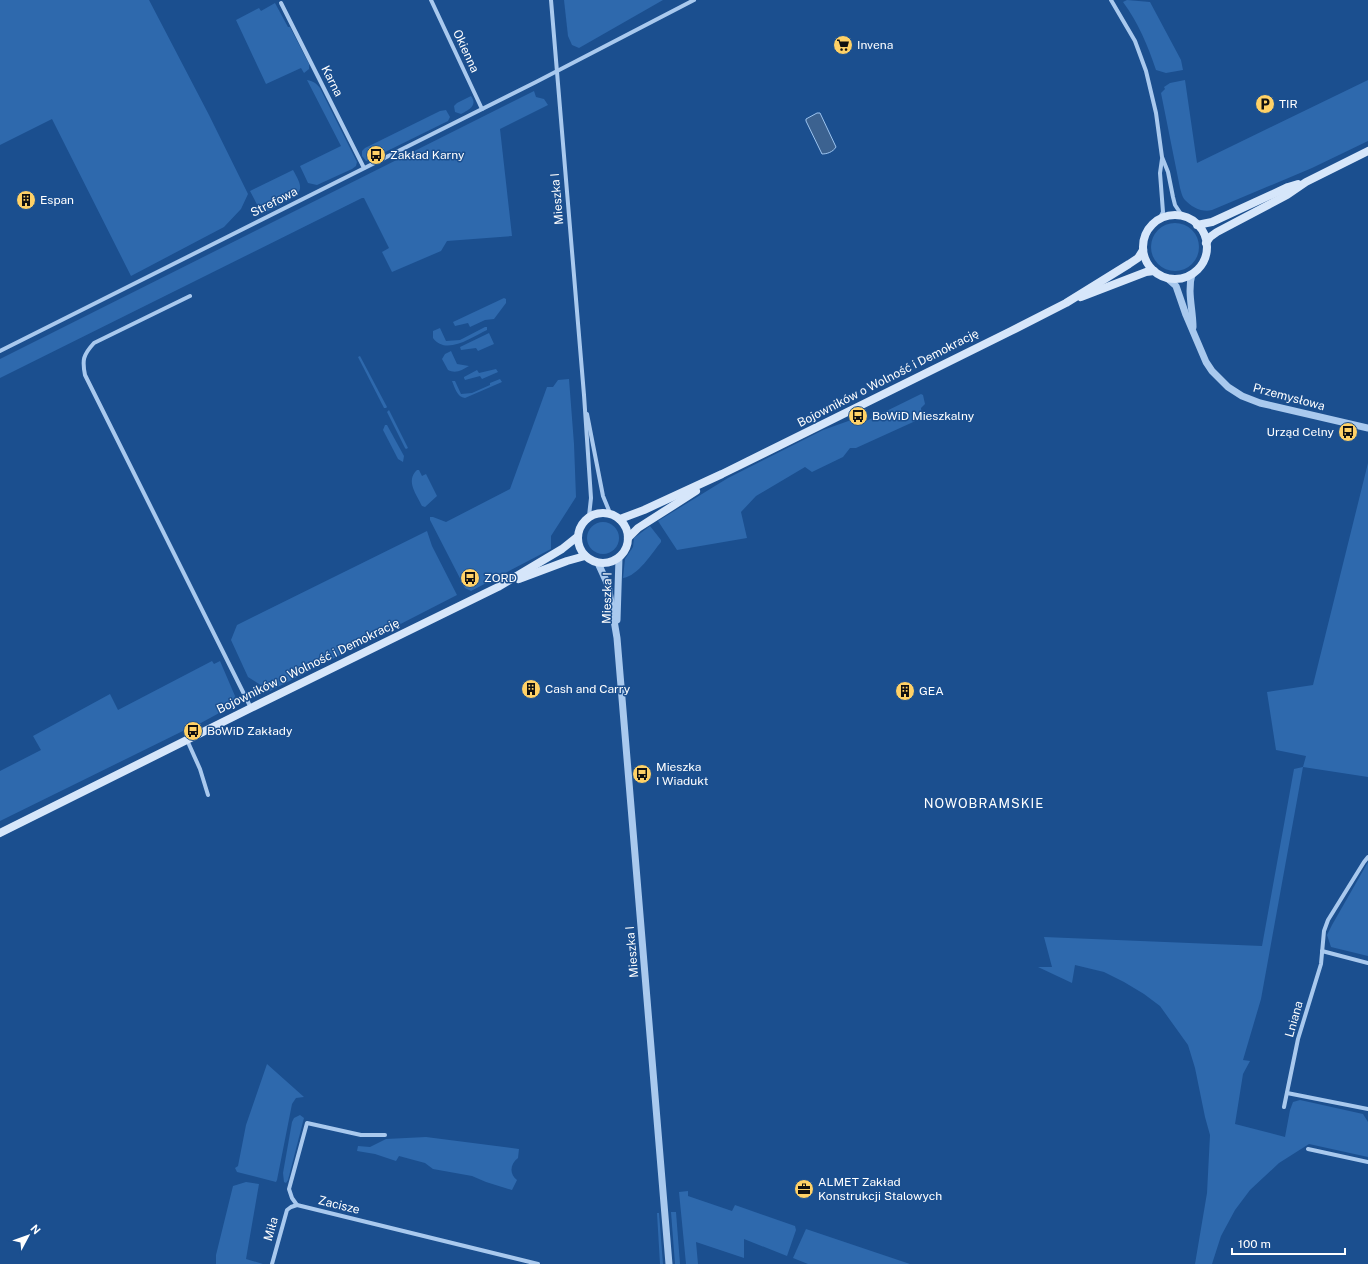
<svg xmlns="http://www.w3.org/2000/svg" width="1368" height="1264" viewBox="0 0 1368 1264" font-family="'Public Sans',sans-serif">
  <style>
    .green { fill: #2e69ad }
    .water { fill: #3c6290; stroke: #9cc4f0 }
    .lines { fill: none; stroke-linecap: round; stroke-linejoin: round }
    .minor { stroke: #a9c9ee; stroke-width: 4 }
    .tertiary { stroke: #a9c9ee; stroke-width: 7 }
    .secondary { stroke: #d6e6fa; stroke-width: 8 }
    .labels { text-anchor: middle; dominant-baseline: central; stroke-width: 3; stroke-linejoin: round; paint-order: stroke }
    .poi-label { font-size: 12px; fill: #fff; stroke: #1b4f8f; text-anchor: start }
    .street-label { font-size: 12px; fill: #fff; stroke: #1b4f8f }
    .neighbourhood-label { font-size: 13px; letter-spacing: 1px; fill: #fff; stroke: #1b4f8f }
  </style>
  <rect width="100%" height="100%" fill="#1b4f8f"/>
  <!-- green -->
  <g class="green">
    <path d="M 0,0 L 149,0 L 209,115 L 248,194 L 241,209 L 224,227 L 131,276 L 52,119 L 0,145 Z"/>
    <path d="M 564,0 L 663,0 L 579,48 L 572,45 L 568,36 Z"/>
    <path d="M 1127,0 L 1150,2 L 1181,60 L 1183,70 L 1166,73 L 1156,70 C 1148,46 1138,22 1123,2 Z"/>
    <path d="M 275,3 L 288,27 L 290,27 L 309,64 L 309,69 L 304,73 L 301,68 L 266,84 L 236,20 L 259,8 L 261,11 Z"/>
    <path d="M 307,80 C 313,81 316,83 320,88 L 357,162 L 356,166 L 352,169 L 317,185 L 308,183 L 300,166 L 341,146 Z"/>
    <path d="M 1185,80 L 1197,163 L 1368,80 L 1368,141 L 1312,168 L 1212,210 C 1203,213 1191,207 1185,200 C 1182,197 1181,191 1180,188 L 1161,93 L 1165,89 L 1164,87 L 1170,83 Z"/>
    <path d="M 534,91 L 536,97 L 544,99 L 548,105 L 500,129 L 512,236 L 447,241 L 441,251 L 392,272 L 382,252 L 389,248 L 364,198 L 362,198 L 0,378 L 0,359 Z"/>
    <path d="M 471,96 C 478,105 469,110 461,114 L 455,112 L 454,106 L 457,103 Z"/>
    <path d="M 446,110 L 450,117 L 448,121 L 371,159 L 366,161 L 362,156 L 362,151 L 365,148 L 440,111 Z"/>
    <path d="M 293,170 C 303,188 304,191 286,202 L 285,200 L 279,203 L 280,205 L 262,214 L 250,191 Z"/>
    <circle cx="1175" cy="247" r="24"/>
    <path d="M 504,298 L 506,299 L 506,303 L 494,319 L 485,320 L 470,327 L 468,323 L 455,326 L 453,322 Z"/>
    <path d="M 485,327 L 487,327 L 487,330 C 472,337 446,356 433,338 L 433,331 L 440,328 L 446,341 L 460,340 Z"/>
    <path d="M 489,333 L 494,344 L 478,351 L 476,348 L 461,350 L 460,347 Z"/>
    <path d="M 451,351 L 457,364 L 469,366 C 462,370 456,374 448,370 L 442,359 L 445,354 Z"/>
    <path d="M 360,356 L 387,407 L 386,408 L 384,408 L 358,357 Z"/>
    <path d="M 496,369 L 498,372 L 482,379 L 480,376 L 465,380 L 464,378 L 464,377 L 477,370 L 479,373 Z"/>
    <path d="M 500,379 L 502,382 L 465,398 C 457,397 455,388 452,381 L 455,381 L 461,394 L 472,393 L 490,385 L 490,383 Z"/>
    <path d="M 569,379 L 574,444 L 576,497 L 551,536 L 551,549 L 471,591 L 465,588 L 430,520 L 430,517 L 433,517 L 446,522 L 510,489 L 547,387 L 553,387 L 558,380 Z"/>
    <path d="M 921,394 L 923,395 L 925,404 L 921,408 L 922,418 L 856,448 L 850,448 L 843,457 L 812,472 L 805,467 L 756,496 L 741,512 L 747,538 L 677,550 L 658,521 L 728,478 L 823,430 L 854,419 L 856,426 Z"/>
    <path d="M 389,410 L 408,448 L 406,449 L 405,448 L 387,412 Z"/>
    <path d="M 385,425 L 387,425 L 404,456 L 403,462 L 398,459 L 383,430 Z"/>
    <path d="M 1368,463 L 1368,777 L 1303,767 L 1261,999 L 1243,1060 L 1250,1061 L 1243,1074 L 1235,1124 L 1285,1137 L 1290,1110 L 1293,1102 L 1300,1100 L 1363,1114 L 1368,1122 L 1368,1157 L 1309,1144 L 1279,1163 L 1250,1190 L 1235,1210 L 1221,1236 L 1212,1264 L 1195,1264 L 1207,1193 L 1210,1135 L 1205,1117 L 1195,1068 L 1188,1045 L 1160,1006 L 1144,994 L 1124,982 L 1104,972 L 1075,965 L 1072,983 L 1038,967 L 1052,967 L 1044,937 L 1262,946 L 1294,769 L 1303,767 L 1306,756 L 1276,750 L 1267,692 L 1313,685 Z"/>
    <path d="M 417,470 L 419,470 L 422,476 L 426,474 L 437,496 L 425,507 L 422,506 C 417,495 405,481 417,470 Z"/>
    <circle cx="603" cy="538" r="16"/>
    <path d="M 650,526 L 661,540 L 661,542 C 652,553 638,576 623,578 L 625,559 L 633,547 L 634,538 Z"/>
    <path d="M 427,531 L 432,546 L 457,595 L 270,691 L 248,677 L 231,640 L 237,625 Z"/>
    <path d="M 212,661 L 214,664 L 220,661 L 235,696 L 232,706 L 199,724 L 196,722 L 189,725 L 189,728 L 0,821 L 0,771 L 41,750 L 33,736 L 110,694 L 118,710 Z"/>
    <path d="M 1368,862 L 1368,956 L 1331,947 L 1327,935 L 1332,925 Z"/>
    <path d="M 267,1064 L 304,1097 L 296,1098 L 292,1104 L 277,1180 L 276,1182 L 237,1172 L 235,1168 L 238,1166 L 246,1125 Z"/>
    <path d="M 300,1115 L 304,1118 L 288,1180 L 286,1183 L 284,1182 L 283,1173 L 292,1122 L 294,1118 Z"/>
    <path d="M 426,1137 L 519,1149 L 518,1158 C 510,1164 509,1174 517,1180 L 512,1190 L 486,1182 L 472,1176 L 433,1169 L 425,1163 L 399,1156 L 396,1161 L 375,1154 L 357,1151 L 358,1146 L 370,1147 L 386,1139 Z"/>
    <path d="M 246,1182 L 259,1184 L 246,1259 L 263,1264 L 216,1264 L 216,1255 L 233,1186 Z"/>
    <path d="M 688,1191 L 688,1196 L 732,1211 L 735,1205 L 795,1226 L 796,1230 L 787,1256 L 744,1239 L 744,1258 L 696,1242 L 698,1264 L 686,1264 L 679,1192 Z"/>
    <path d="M 671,1212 L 676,1212 L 680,1264 L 675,1264 Z"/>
    <path d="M 657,1213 L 659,1213 L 663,1264 L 660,1264 Z"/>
    <path d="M 806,1229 L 910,1264 L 808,1264 L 793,1258 Z"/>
  </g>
  <!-- water -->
  <path class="water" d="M 817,113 L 820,113 L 836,147 C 833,152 827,154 822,154 L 806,121 L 806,119 Z"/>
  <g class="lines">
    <!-- minor -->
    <g class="minor">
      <path d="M 431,0 L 482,109"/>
      <path d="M 551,0 L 584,395 L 591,498 L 589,516"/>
      <path d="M 1111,0 L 1135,41 L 1146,71 L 1156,113 L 1162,157 L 1168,172 L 1173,197 L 1175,205 L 1183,217"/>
      <path d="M 281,3 L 364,168"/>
      <path d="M 1159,220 L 1163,212 L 1160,173 L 1162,159"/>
      <path d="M 190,296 L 94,343 C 83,355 82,360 85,375 L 251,708"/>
      <path d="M 0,351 L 536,82 L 694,0"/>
      <path d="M 587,414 L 603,496 L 610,513"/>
      <path d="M 187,740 L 200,769 L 208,795"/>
      <path d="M 1322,951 L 1368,963"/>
      <path d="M 1287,1093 L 1368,1109"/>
      <path d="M 1284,1107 L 1298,1039 L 1321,964 L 1324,931 L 1328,920 L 1364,862 L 1368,857"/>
      <path d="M 385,1135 L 361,1135 L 307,1123 L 289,1189 L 292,1198 L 297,1205 L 538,1264"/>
      <path d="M 1308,1149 L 1368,1162"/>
      <path d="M 272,1264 L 287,1210 L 291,1207 L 297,1205"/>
    </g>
    <!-- tertiary -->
    <g class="tertiary">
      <path d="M 1192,274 C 1187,291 1193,310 1193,327"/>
      <path d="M 1167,278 L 1176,286 L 1186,315 L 1206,362 L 1212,371 L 1228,387 L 1242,396 L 1260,403 L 1368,428"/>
      <path d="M 598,563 L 608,585 L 617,638 L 669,1264"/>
      <path d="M 617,620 L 619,558"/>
    </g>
    <!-- secondary -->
    <g class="secondary">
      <circle cx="1175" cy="247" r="32"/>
      <path d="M 1197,225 L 1212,222 L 1288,187 L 1298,184"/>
      <path d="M 1206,243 L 1210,237 L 1217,232 L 1287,195 L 1306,182 L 1368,151"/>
      <path d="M 1081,297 L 1146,272 L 1154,271"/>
      <circle cx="603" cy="538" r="25"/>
      <path d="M 620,519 L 644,510 L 722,474 L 1011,331 L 1066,303 L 1129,264 L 1138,258 L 1143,250"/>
      <path d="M 628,538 L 638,528 L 696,491"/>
      <path d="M 519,579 L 567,561 L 585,556"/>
      <path d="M 0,833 L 251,708 L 498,587 L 562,549 L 577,537"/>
    </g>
  </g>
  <!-- icons -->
  <defs>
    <g id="supermarket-disc" transform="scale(1)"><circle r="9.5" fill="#ffd166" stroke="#1b4f8f"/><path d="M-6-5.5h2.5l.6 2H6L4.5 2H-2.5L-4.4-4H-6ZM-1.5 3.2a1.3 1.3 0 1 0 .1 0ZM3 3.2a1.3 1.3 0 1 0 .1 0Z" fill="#111"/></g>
    <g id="parking-disc" transform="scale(1)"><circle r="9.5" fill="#ffd166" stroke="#1b4f8f"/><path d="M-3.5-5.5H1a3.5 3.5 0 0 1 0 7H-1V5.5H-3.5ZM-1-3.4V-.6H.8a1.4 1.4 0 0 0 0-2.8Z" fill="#111"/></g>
    <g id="bus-disc" transform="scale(1)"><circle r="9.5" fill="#ffd166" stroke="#1b4f8f"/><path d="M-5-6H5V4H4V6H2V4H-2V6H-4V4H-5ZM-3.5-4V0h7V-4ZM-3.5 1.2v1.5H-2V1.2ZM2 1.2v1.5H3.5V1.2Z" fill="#111"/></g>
    <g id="building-disc" transform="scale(1)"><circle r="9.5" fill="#ffd166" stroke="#1b4f8f"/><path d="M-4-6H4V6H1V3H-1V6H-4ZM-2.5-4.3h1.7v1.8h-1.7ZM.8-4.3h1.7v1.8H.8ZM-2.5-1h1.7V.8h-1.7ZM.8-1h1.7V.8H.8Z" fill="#111"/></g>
    <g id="office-disc" transform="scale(1)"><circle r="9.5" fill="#ffd166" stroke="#1b4f8f"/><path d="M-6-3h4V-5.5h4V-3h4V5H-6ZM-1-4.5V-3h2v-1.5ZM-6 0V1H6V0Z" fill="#111"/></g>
  </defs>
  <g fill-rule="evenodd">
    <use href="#supermarket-disc" x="843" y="45"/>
    <use href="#parking-disc" x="1265" y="104"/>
    <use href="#bus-disc" x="376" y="155"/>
    <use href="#building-disc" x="26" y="200"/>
    <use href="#bus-disc" x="858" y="416"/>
    <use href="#bus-disc" x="1348" y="432"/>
    <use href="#bus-disc" x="470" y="578"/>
    <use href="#building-disc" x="531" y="689"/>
    <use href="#building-disc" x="905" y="691"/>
    <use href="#bus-disc" x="193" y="731"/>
    <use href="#bus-disc" x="642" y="774"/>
    <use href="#office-disc" x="804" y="1189"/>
  </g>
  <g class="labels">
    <!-- poi labels -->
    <g class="poi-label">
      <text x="857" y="45">Invena</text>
      <text x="1279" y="104">TIR</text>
      <text x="390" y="155">Zakład Karny</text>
      <text x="40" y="200">Espan</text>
      <text x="872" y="416">BoWiD Mieszkalny</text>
      <text x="1334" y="432" text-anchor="end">Urząd Celny</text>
      <text x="484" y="578">ZORD</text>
      <text x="545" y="689">Cash and Carry</text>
      <text x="919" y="691">GEA</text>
      <text x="207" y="731">BoWiD Zakłady</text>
      <text x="656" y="767">Mieszka<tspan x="656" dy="14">I Wiadukt</tspan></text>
      <text x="818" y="1182">ALMET Zakład<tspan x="818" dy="14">Konstrukcji Stalowych</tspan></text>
    </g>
    <!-- street labels -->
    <g class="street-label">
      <text transform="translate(466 51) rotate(65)">Okienna</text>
      <text transform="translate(332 81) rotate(63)">Karna</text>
      <text transform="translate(557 199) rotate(-95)">Mieszka I</text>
      <text transform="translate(274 202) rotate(-27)">Strefowa</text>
      <text transform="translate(888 378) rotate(-27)">Bojowników o Wolność i Demokrację</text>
      <text transform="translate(1289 397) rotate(15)">Przemysłowa</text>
      <text transform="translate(607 598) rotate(-89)">Mieszka I</text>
      <text transform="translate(308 666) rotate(-26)">Bojowników o Wolność i Demokrację</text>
      <text transform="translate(632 952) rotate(-95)">Mieszka I</text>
      <text transform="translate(1294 1019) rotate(-74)">Lniana</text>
      <text transform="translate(339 1205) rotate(14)">Zacisze</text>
      <text transform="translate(271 1229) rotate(-74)">Miła</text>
    </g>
    <!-- neighbourhood labels -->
    <g class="neighbourhood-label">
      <text x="984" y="803">NOWOBRAMSKIE</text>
    </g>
  </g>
  <!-- north arrow -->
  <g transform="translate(28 1236) rotate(49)" stroke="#1b4f8f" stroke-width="3" paint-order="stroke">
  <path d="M0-3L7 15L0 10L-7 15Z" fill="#ffffff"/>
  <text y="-6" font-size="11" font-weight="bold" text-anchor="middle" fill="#ffffff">N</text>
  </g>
  <!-- scale -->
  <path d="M1232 1248v6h113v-6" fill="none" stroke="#ffffff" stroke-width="2"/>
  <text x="1238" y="1248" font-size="12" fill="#ffffff" stroke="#1b4f8f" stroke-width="3" paint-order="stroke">100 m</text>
</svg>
